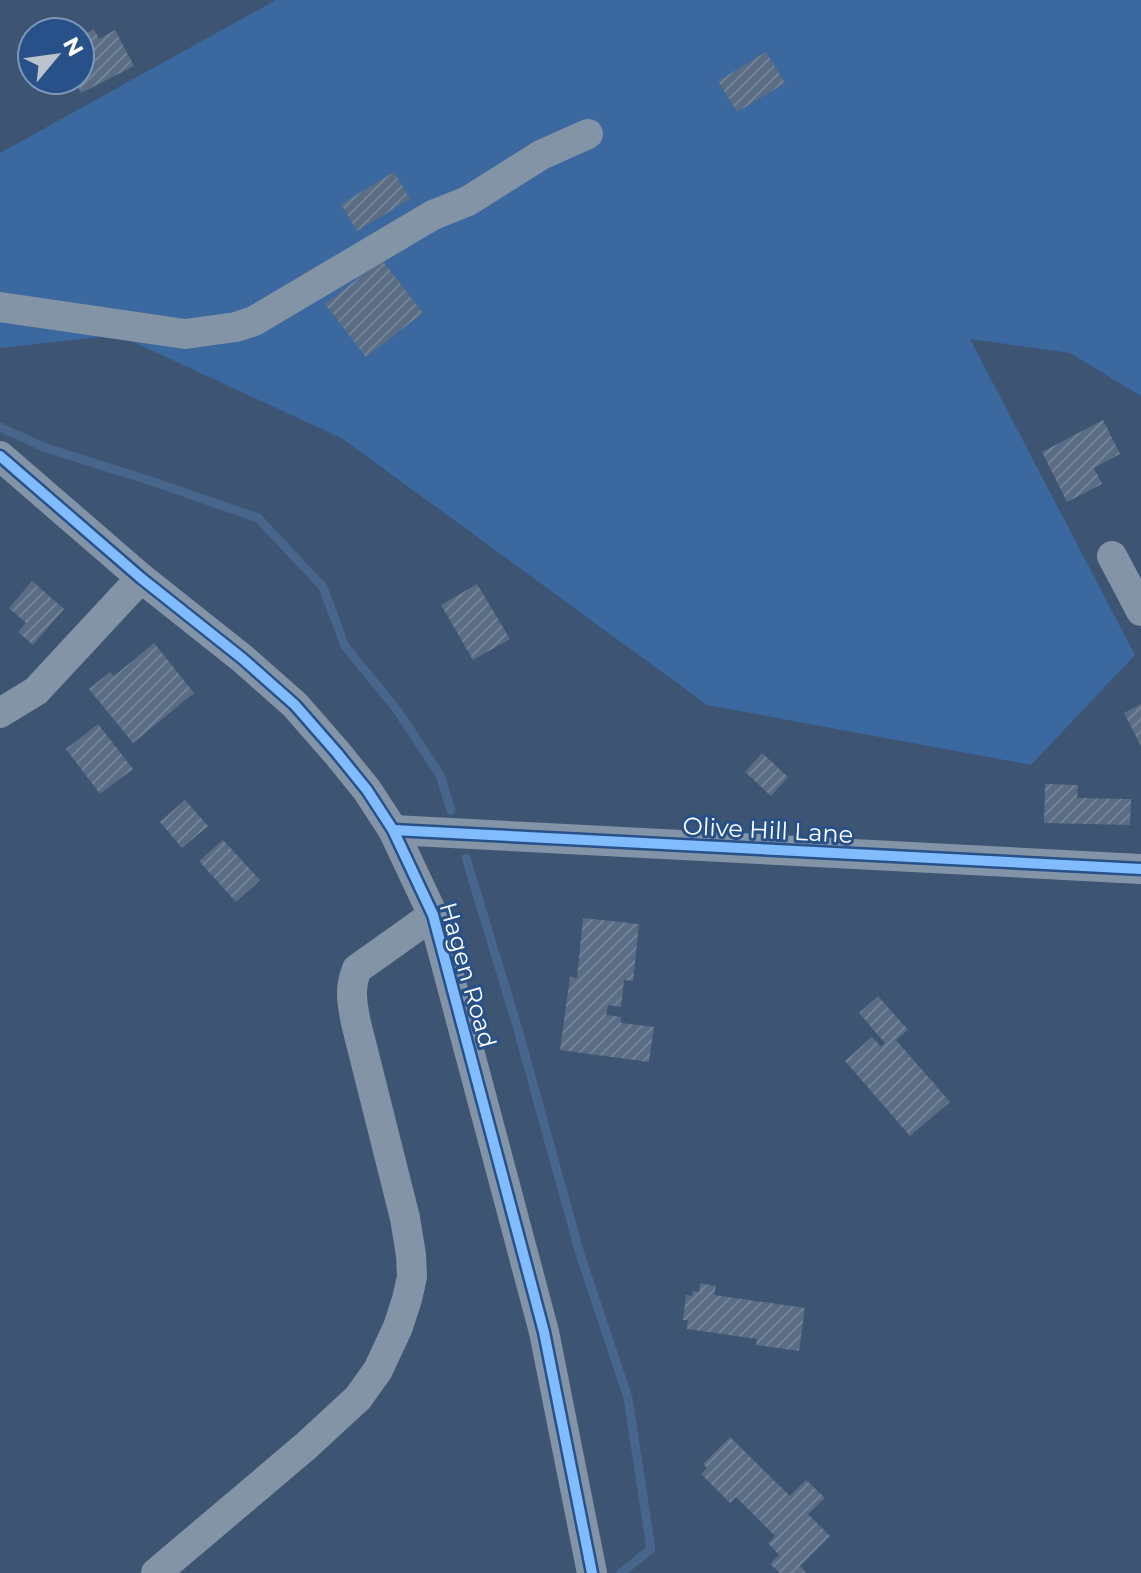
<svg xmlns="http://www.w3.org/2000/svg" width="1141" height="1573" viewBox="0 0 1141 1573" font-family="Montserrat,sans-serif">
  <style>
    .grass { fill: #3b689e }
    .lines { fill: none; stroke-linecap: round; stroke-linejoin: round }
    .stream { stroke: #48658b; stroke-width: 9 }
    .building { fill: url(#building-hatch) }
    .minor { stroke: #8494a7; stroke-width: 30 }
    .cycleway-casing { stroke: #275188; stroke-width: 15 }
    .cycleway { stroke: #80bcff; stroke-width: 10 }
    .labels { text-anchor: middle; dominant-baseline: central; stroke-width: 6; stroke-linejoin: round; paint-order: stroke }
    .street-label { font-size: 24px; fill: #fff; stroke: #275188 }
  </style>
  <defs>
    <pattern id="building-hatch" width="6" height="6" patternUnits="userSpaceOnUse" patternTransform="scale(2)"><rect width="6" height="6" fill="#5a6d84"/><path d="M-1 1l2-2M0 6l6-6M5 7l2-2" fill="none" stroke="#738396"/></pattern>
  </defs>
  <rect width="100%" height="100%" fill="#3d5472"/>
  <!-- grass -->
  <path class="grass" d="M 276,0 L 1141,0 L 1141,396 L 1070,353 L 970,339 L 1135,655 L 1031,765 L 707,705 L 343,439 L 118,335 L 0,348 L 0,153 Z"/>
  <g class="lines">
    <!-- stream -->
    <g class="stream">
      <path d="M 0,427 L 46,448 L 154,482 L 258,518 L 323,587 L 345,646 L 397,710 L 440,775 L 451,810"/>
      <path d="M 466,858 L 517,1026 L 580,1254 L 628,1398 L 651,1549 L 621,1573"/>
    </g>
  </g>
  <!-- building -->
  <g class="building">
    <path d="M 94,29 L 99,39 L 115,30 L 134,66 L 81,93 L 75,80 L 80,80 L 80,37 Z"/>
    <path d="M 766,52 L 785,83 L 737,112 L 718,81 Z"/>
    <path d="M 394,172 L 410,199 L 357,231 L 341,204 Z"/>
    <path d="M 382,260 L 423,313 L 366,357 L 325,304 Z"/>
    <path d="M 1103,420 L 1120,454 L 1094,468 L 1102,484 L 1067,502 L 1042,452 Z"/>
    <path d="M 32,581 L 64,609 L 33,645 L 18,632 L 26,623 L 9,608 Z"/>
    <path d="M 477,584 L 510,639 L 473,660 L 441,605 Z"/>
    <path d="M 154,643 L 194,693 L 133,743 L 89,689 L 110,672 L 114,676 Z"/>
    <path d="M 1141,704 L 1141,746 L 1124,713 Z"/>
    <path d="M 98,724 L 133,769 L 100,794 L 66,749 Z"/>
    <path d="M 762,753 L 788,777 L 771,796 L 745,772 Z"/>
    <path d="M 1045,784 L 1078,785 L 1077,798 L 1131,799 L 1130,825 L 1044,823 Z"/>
    <path d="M 185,800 L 208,826 L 182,848 L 160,822 Z"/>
    <path d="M 223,840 L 260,880 L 236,902 L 199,861 Z"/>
    <path d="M 583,918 L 639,924 L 633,981 L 624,980 L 621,1007 L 608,1005 L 606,1015 L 621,1017 L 621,1023 L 654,1027 L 649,1062 L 560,1050 L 570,977 L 577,978 Z"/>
    <path d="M 878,996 L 908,1030 L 896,1040 L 950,1102 L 910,1136 L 845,1061 L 872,1037 L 881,1047 L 885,1043 L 859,1013 Z"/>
    <path d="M 700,1283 L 716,1286 L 714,1295 L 805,1308 L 799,1351 L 756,1345 L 757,1339 L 687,1329 L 688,1320 L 683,1320 L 686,1295 L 692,1296 L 693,1291 L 699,1292 Z"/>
    <path d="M 730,1437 L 790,1496 L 806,1480 L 825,1498 L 808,1514 L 830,1536 L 800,1566 L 806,1573 L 780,1573 L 770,1564 L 779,1555 L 768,1543 L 775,1536 L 736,1497 L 730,1503 L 701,1474 L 707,1468 L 703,1464 Z"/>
  </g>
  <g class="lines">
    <!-- minor -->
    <g class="minor">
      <path d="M 0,307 L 185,334 L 236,327 L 254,321 L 433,215 L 468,201 L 541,155 L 588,134"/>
      <path d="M 0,456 L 141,578 L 243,659 L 295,705 L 337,753 L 367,790 L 393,830 L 433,915 L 544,1332 L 592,1573"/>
      <path d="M 1112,556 L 1141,611"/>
      <path d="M 0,713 L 36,691 L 141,578"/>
      <path d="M 393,830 L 1141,869"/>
      <path d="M 156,1573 L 306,1446 L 358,1398 L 378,1370 L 398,1327 L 407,1299 L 412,1277 L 411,1255 L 405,1218 L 356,1023 C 352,1003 349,988 357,969 L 433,915"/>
    </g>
    <!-- cycleway casing -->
    <g class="cycleway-casing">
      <g id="cycleway">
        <path d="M 0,456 L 141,578 L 243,659 L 295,705 L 337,753 L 367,790 L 393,830 L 433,915 L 544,1332 L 592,1573"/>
        <path d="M 393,830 L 1141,869"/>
      </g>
    </g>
    <!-- cycleway -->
    <use href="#cycleway" class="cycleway"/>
  </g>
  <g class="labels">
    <!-- street labels -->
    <g class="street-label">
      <text transform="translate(768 830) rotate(3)">Olive Hill Lane</text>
      <text transform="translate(468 975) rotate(74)">Hagen Road</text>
    </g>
  </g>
  <!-- north arrow -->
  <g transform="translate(56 56) rotate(61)"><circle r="38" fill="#275188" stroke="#7d97b8" stroke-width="2"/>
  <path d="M0-6L14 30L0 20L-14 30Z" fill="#bbc3ce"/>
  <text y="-12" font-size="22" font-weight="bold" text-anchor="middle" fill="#ffffff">N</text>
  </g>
</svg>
